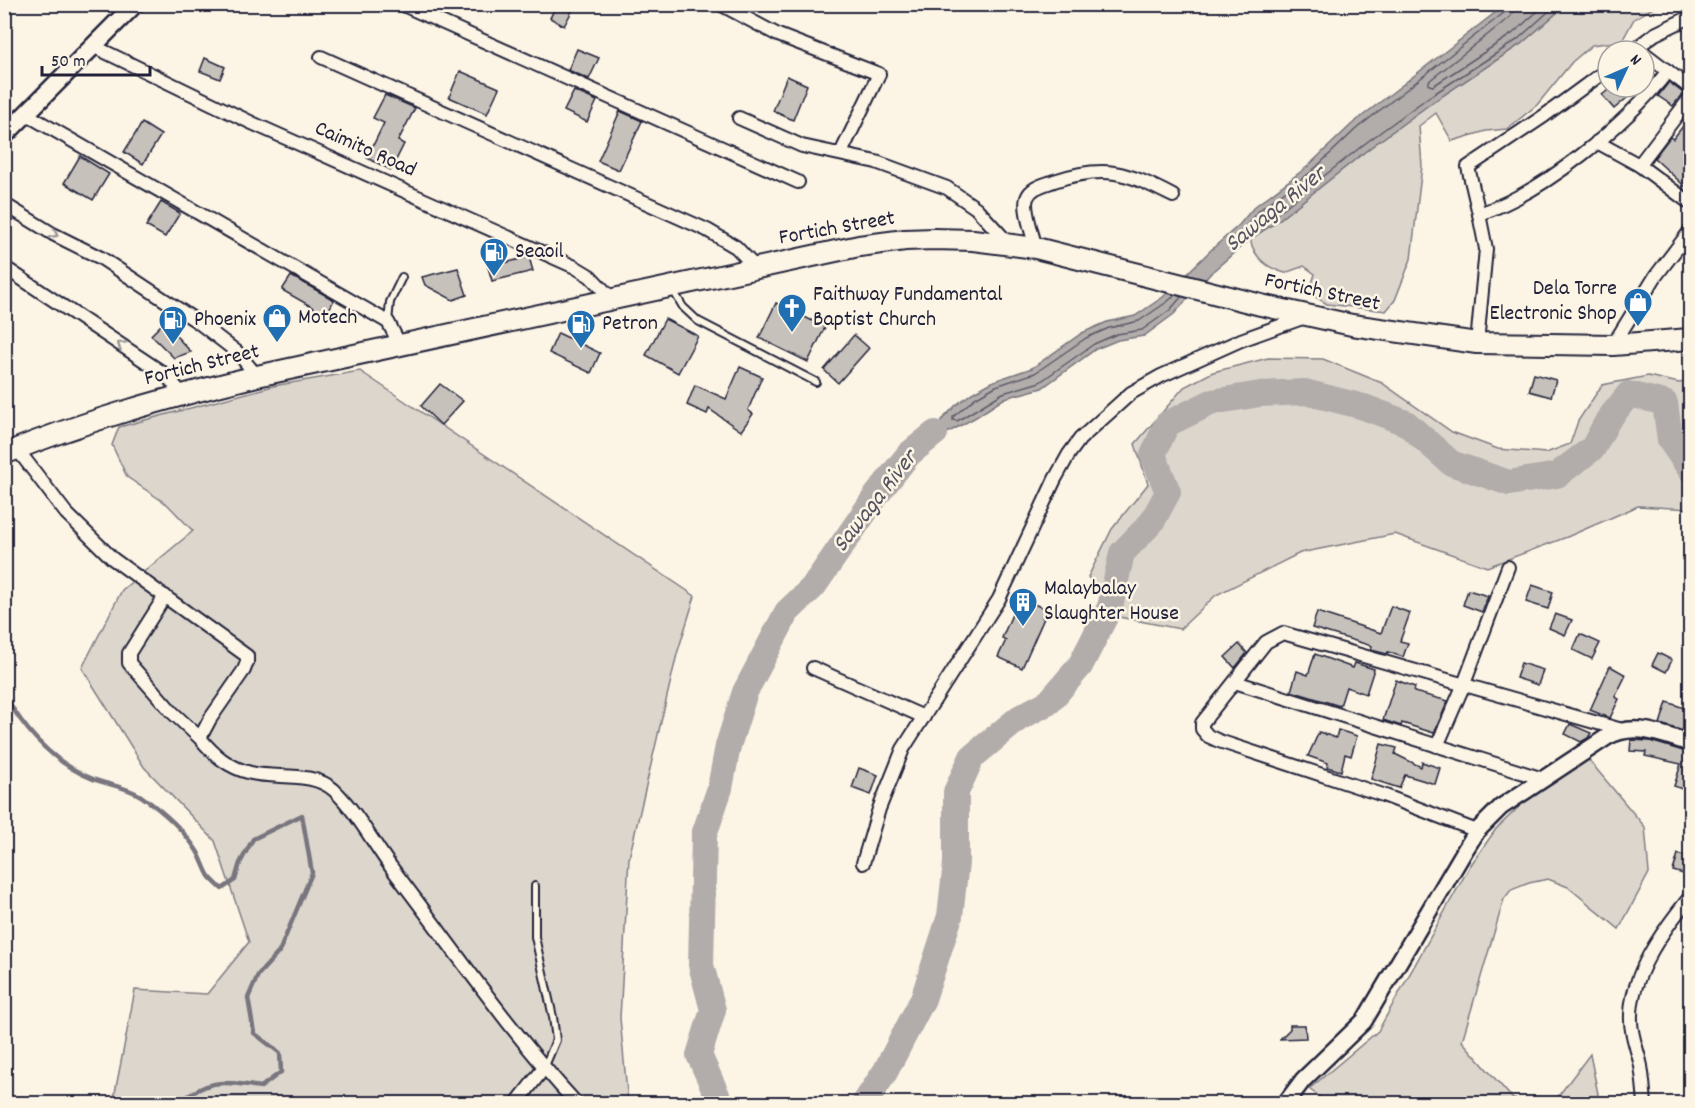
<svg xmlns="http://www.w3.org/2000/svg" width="1695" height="1108" viewBox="0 0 1695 1108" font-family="Dekko,sans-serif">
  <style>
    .green { fill: #dcd6cc; stroke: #7f7c84; stroke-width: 1.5 }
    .water { fill: #b2adab; stroke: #78757e; stroke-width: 1.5 }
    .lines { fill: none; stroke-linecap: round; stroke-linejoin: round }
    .shore { stroke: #5c5a68; stroke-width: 1.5 }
    .stream { stroke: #78757e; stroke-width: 4.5 }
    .river { stroke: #b2adab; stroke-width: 26 }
    .building { fill: #c6c1bb; stroke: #22223b; stroke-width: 1.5 }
    .service-casing { stroke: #22223b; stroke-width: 10 }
    .minor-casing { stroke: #22223b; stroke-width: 16 }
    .tertiary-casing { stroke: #22223b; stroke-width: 20 }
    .secondary-casing { stroke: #22223b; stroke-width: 21 }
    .trunk-casing { stroke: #22223b; stroke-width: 24 }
    .service { stroke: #fcf5e5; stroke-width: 6 }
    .minor { stroke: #fcf5e5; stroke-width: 12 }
    .tertiary { stroke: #fcf5e5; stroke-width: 15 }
    .secondary { stroke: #fcf5e5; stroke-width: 16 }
    .trunk { stroke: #fcf5e5; stroke-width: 20 }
    .oneway { stroke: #9a9698 }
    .labels { text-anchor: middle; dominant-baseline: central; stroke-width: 5; stroke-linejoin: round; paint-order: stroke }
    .street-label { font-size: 22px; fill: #22223b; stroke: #fcf5e5 }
    .poi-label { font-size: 22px; fill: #22223b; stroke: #fcf5e5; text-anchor: start }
    .water-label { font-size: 24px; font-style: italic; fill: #545362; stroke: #fcf5e5 }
  </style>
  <rect width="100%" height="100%" fill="#fcf5e5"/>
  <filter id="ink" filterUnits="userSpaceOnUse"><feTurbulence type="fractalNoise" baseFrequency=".0167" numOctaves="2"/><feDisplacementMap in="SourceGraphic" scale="12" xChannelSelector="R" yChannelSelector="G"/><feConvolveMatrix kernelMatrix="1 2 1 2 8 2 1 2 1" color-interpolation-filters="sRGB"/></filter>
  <g filter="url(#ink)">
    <!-- green -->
    <g class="green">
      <path d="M 1566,5 L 1658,5 L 1634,19 L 1622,41 L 1592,45 L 1572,62 L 1537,105 L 1507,129 L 1486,131 L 1452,141 L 1436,113 L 1419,126 L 1422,166 L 1411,259 L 1395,300 L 1386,311 L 1327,304 L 1309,293 L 1315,274 L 1304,266 L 1285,273 C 1267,268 1254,258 1250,239 L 1275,223 L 1371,147 L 1430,104 L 1521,44 Z"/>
      <path d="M 1268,358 L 1323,359 L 1382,383 L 1452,432 L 1498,449 L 1546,453 L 1570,444 L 1578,421 L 1602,385 L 1648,376 L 1679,383 L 1690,381 L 1690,509 L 1638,506 L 1567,537 L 1487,567 L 1395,534 L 1300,553 L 1216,595 L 1180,629 L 1119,617 L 1088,577 L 1112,529 L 1148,484 L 1135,444 L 1184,387 L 1213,372 Z"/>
      <path d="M 360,371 L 695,596 L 677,654 L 629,858 L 620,1018 L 628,1103 L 113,1103 L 135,990 L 207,994 L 249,942 L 215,841 L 144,767 L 82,668 L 122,590 L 193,531 L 168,505 L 127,477 L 112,445 L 119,427 L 273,386 Z"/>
      <path d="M 1588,759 L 1645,827 L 1649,873 L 1619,929 L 1568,887 L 1548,879 L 1529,883 L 1511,890 L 1504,899 L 1462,1041 L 1513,1099 L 1536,1103 L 1328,1103 L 1309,1089 L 1378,1031 L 1470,866 L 1496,829 L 1528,798 Z"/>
      <path d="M 1590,1054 L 1598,1094 L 1594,1103 L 1553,1103 Z"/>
    </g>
    <!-- water -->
    <path class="water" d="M 1505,5 L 1566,5 L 1521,44 L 1430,104 L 1371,147 L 1275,223 L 1250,239 L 1212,272 L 1174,314 L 1144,336 L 1118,340 L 1096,349 L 1042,388 L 1005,398 L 976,417 L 909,454 L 956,405 L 972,393 L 994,381 L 1032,368 L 1082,333 L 1107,322 L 1135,316 L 1163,297 L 1212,249 L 1239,225 L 1254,207 L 1307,167 L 1352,124 Z"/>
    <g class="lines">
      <!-- shore -->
      <g class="shore">
        <path d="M 1508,4 L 1505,12 L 1356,129 L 1311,172 L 1258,211 L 1244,229 L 1244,233 L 1248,233 L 1271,218 L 1367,142 L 1426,99 L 1517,40 L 1557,4"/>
        <path d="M 1515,4 L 1514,11 L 1510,17 L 1429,81 L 1429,85 L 1433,86 L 1512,34 L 1546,4"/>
        <path d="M 1175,295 L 1167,302 L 1139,321 L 1109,328 L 1086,338 L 1035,373 L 996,386 L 975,398 L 953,417 L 953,420 L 957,421 L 1003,393 L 1040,382 L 1094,344 L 1117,334 L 1142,330 L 1170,310 L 1182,296"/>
      </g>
      <!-- stream -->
      <path class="stream" d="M 4,694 C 25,731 53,763 93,779 C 108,785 127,787 141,796 C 161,810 184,830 197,851 C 202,859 204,868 209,876 C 213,881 218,885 222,889 L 235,880 L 240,863 L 253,839 L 302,815 L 312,873 L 279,952 L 258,975 L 248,998 L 254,1033 L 280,1053 L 281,1072 L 261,1087 C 225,1082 207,1077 179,1104"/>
      <!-- river -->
      <g class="river">
        <path d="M 721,1104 L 699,1055 L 713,1010 L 701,965 L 704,835 L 720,788 L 728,746 L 745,692 L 787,612 L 813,587 L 876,496 L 901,464 L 909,454 L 935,433"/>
        <path d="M 864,1104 L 885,1072 L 923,999 L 950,916 L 956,863 L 956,792 L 972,757 L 1019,718 L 1049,702 L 1080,666 L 1110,607 L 1122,553 L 1152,522 L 1168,492 L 1153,455 L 1167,424 L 1212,402 L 1260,394 L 1305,392 L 1364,407 L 1406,423 L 1451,463 L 1509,483 L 1557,475 L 1593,448 L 1608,420 L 1629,394 L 1665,403 L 1670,440 L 1690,469"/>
      </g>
    </g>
    <!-- building -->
    <g class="building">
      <path d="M 557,4 L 565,4 L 573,9 L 564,26 L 550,18 Z"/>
      <path d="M 577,49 L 599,58 L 589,79 L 568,70 Z"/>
      <path d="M 205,58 L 225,67 L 220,79 L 200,71 Z"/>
      <path d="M 460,71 L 499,88 L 487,114 L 449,97 Z"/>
      <path d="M 787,76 L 807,85 L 793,120 L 773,111 Z"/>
      <path d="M 1669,82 L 1683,93 L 1673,106 L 1658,96 Z"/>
      <path d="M 1612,87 L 1618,87 L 1627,98 L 1614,109 L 1602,95 Z"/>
      <path d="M 574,91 L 597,101 L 587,122 L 564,111 Z"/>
      <path d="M 385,95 L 415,108 L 398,141 L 404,144 L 391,170 L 367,158 L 384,123 L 373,118 Z"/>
      <path d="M 620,111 L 642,121 L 619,170 L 598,161 Z"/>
      <path d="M 1690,117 L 1690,191 L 1654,158 L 1670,137 L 1673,139 Z"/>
      <path d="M 142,123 L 161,135 L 143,164 L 124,152 Z"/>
      <path d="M 80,156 L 109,174 L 93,200 L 64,183 Z"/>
      <path d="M 161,202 L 180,213 L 165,237 L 146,226 Z"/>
      <path d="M 529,257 L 533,271 L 492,281 L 488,267 Z"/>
      <path d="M 458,268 L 467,295 L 453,300 L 425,285 L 422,277 Z"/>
      <path d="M 291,276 L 334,300 L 326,315 L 282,290 Z"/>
      <path d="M 776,303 L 825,327 L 808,362 L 759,338 Z"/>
      <path d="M 665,319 L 698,336 L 678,373 L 646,355 Z"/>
      <path d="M 163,323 L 179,339 L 191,352 L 174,358 L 151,335 Z"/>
      <path d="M 558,333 L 600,353 L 591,373 L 549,353 Z"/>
      <path d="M 854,335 L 869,348 L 838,383 L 824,370 Z"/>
      <path d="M 740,367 L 762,377 L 748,410 L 753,414 L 741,431 L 709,409 L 707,414 L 687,405 L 695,385 L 726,399 Z"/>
      <path d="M 1534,374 L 1556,380 L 1551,397 L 1529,391 Z"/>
      <path d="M 440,384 L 463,401 L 441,425 L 421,406 Z"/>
      <path d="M 1532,585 L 1553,592 L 1548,609 L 1526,602 Z"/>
      <path d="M 1468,590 L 1488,596 L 1482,612 L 1463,605 Z"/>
      <path d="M 1023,599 L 1045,609 L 1042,617 L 1044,618 L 1022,668 L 998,657 L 1006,640 L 1002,638 L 1016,605 L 1020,607 Z"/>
      <path d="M 1391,606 L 1410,613 L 1400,641 L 1408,643 L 1403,657 L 1388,652 L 1387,654 L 1371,650 L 1372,646 L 1312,628 L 1317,612 L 1381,633 Z"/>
      <path d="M 1555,614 L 1572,620 L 1565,635 L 1549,628 Z"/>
      <path d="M 1580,634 L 1600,643 L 1592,659 L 1573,650 Z"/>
      <path d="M 1239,644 L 1247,653 L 1235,668 L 1225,657 Z"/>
      <path d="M 1658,653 L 1672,660 L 1666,672 L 1652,665 Z"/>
      <path d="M 1315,654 L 1353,668 L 1355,663 L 1374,669 L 1366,694 L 1346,687 L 1340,706 L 1291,691 L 1297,671 L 1308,675 Z"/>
      <path d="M 1521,663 L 1543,670 L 1538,685 L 1516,678 Z"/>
      <path d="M 1610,666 L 1626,675 L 1615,697 L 1619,699 L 1610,718 L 1590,710 Z"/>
      <path d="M 1396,680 L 1415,687 L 1414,692 L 1448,701 L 1434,733 L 1402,723 L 1401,726 L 1383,720 Z"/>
      <path d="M 1667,702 L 1690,710 L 1690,733 L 1660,724 Z"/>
      <path d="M 1570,724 L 1591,733 L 1588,738 L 1581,742 L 1565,734 Z"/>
      <path d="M 1338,730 L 1357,736 L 1351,756 L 1345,754 L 1341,771 L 1327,767 L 1328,763 L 1308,756 L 1319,732 L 1336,738 Z"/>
      <path d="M 1631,740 L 1650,741 L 1690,753 L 1690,792 L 1674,786 L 1681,764 L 1645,756 L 1646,752 L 1630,751 Z"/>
      <path d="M 1381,744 L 1397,748 L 1395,754 L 1421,767 L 1422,762 L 1440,768 L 1435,784 L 1405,775 L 1399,788 L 1371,779 Z"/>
      <path d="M 859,768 L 878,775 L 871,795 L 852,788 Z"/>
      <path d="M 1678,854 L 1690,858 L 1690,876 L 1673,871 Z"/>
      <path d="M 1290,1025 L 1305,1025 L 1306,1038 L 1280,1039 L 1290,1029 Z"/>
    </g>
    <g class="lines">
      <!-- service casing -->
      <g class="service-casing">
        <g id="service">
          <path d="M 673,290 L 683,307 L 698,321 L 816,382"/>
          <path d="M 388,322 L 390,302 L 402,277"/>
          <path d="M 535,886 L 535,937 L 553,1017 L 556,1040 L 545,1066"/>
        </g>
      </g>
      <!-- minor casing -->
      <g class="minor-casing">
        <g id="minor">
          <path d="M 401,4 L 798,182"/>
          <path d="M 720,4 L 778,35 L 879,74 L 841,153"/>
          <path d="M 93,46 L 252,123 L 575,267 L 590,276 L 613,300"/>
          <path d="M 1632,51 L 1655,34 L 1690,17"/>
          <path d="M 1644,53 L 1690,88"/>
          <path d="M 321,57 L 707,230 L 736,247 L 756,268"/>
          <path d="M 26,114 L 388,322 L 400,345"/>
          <path d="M 739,118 L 802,146 L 876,162 L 947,188 L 976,208 L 1008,243"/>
          <path d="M 1597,142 L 1639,165 L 1690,203"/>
          <path d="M 1639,165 L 1690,98"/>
          <path d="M 4,204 L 53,234 L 101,258 L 198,322 L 237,352 L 257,376"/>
          <path d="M 1479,214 L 1468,167 L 1544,116 L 1608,69"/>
          <path d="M 1036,248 C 1033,236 1023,208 1027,198 C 1031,187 1044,185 1054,181 C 1106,164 1126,172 1173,196"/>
          <path d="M 4,267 L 166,375 L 182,394"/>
          <path d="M 1477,343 L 1486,249 L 1479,214 C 1545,192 1624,126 1668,71"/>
          <path d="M 1613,345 L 1655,277 L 1690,231"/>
          <path d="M 17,449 L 66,513 L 113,559 L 247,656 L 247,662 L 244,670 L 210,719 L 200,738 C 214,755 229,768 251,773 C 278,779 313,771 334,790 C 358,813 374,845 394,871 C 454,949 510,1032 577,1104"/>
          <path d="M 165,596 L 129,653 L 129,663 L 172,712 L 200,738"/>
          <path d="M 813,668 L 924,717"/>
          <path d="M 1235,682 L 1543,779"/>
          <path d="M 1437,746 L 1464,684 L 1508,567"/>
          <path d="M 1477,831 L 1383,795 L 1219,741 L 1208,736 L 1202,729 L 1202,723 L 1266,642 L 1283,633 L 1622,730"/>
          <path d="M 863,863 L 879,809 L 903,749 L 999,599 L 1055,479 L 1069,454 L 1080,439 L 1131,393 L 1161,376 L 1241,340 L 1305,317"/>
          <path d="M 516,1104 L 544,1068"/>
          <path d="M 1645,1104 C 1644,1091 1643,1079 1641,1066 C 1638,1051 1631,1036 1631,1021 C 1629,976 1663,930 1690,897"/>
        </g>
      </g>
      <!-- tertiary casing -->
      <g class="tertiary-casing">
        <path id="tertiary" d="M 1285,1104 L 1303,1080 L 1364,1021 L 1465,850 L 1477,831 L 1501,807 L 1607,737 C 1634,721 1663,735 1690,743"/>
      </g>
      <!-- secondary casing -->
      <g class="secondary-casing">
        <path id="secondary" d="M 4,136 L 135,4"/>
      </g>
      <!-- trunk casing -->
      <g class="trunk-casing">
        <path id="trunk" d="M 4,454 C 86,420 171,397 257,376 L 859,246 L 905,240 L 934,239 L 973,240 L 1036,248 L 1261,305 L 1352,325 L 1477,343 L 1613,345 L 1690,339"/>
      </g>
      <!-- service -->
      <use href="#service" class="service"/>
      <!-- minor -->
      <use href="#minor" class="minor"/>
      <!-- tertiary -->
      <use href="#tertiary" class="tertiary"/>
      <!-- secondary -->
      <use href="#secondary" class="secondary"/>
      <!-- trunk -->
      <use href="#trunk" class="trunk"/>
    </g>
    <!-- one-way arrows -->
    <defs><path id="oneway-chevron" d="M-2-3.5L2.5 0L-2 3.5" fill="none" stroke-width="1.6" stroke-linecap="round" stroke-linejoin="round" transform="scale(1.5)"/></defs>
    <g class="oneway">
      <use href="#oneway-chevron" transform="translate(54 234) rotate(27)"/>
      <use href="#oneway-chevron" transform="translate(121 345) rotate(-146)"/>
    </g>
  </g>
  <!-- icons -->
  <defs>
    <g id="fuel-pin" transform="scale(1.5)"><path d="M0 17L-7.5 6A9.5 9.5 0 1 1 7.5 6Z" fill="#1f6fb2" stroke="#fcf5e5"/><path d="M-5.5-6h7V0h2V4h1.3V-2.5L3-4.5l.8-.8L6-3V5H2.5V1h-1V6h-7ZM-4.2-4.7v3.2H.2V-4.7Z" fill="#fff"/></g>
    <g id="shop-pin" transform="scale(1.5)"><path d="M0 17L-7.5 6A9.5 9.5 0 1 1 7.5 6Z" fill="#1f6fb2" stroke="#fcf5e5"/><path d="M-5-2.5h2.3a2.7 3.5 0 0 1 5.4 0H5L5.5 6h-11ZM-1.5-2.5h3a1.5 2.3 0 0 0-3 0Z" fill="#fff"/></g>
    <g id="church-pin" transform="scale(1.5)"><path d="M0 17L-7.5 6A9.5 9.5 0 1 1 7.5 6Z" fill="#1f6fb2" stroke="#fcf5e5"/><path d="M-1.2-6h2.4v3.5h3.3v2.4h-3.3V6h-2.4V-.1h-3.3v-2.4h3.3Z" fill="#fff"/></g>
    <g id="building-pin" transform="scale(1.5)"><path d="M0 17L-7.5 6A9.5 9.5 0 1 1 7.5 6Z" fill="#1f6fb2" stroke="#fcf5e5"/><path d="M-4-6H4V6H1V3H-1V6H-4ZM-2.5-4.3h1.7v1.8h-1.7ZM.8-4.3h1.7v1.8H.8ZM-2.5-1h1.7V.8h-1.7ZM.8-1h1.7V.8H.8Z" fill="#fff"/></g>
  </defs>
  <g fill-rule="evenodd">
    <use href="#fuel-pin" x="494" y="252"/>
    <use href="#shop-pin" x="1638" y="302"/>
    <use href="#church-pin" x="792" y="308"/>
    <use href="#shop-pin" x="277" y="318"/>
    <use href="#fuel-pin" x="173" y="320"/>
    <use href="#fuel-pin" x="581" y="324"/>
    <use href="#building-pin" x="1023" y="602"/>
  </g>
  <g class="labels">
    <!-- street labels -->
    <g class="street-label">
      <text transform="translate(365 150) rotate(24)">Caimito Road</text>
      <text transform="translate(837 229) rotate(-10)">Fortich Street</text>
      <text transform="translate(1322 293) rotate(12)">Fortich Street</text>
      <text transform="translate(202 366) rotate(-14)">Fortich Street</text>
    </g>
    <!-- poi labels -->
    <g class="poi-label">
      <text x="515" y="252">Seaoil</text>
      <text x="1617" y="289" text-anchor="end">Dela Torre<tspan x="1617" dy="25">Electronic Shop</tspan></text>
      <text x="813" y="295">Faithway Fundamental<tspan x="813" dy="25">Baptist Church</tspan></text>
      <text x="298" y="318">Motech</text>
      <text x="194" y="320">Phoenix</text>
      <text x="602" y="324">Petron</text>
      <text x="1044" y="589">Malaybalay<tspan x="1044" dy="25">Slaughter House</tspan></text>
    </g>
    <!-- water labels -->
    <g class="water-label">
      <text transform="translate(1276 210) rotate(-39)">Sawaga River</text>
      <text transform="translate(876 502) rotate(-52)">Sawaga River</text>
    </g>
  </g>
  <!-- margin -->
  <rect width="1695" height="1108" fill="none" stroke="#fcf5e5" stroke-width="24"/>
  <rect x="12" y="12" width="1671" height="1084" fill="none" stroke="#22223b" stroke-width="2" filter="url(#ink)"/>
  <!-- north arrow -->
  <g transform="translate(1626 69) rotate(46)"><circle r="28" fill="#fcf5e5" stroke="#a5a1a1" stroke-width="1.5"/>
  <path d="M0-4.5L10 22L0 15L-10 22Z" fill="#1f6fb2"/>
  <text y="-9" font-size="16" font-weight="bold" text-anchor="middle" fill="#22223b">N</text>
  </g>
  <!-- scale -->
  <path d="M42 66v9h108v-9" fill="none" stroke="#22223b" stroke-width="3"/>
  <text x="51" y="66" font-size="18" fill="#22223b" stroke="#fcf5e5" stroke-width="4.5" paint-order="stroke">50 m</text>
</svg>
